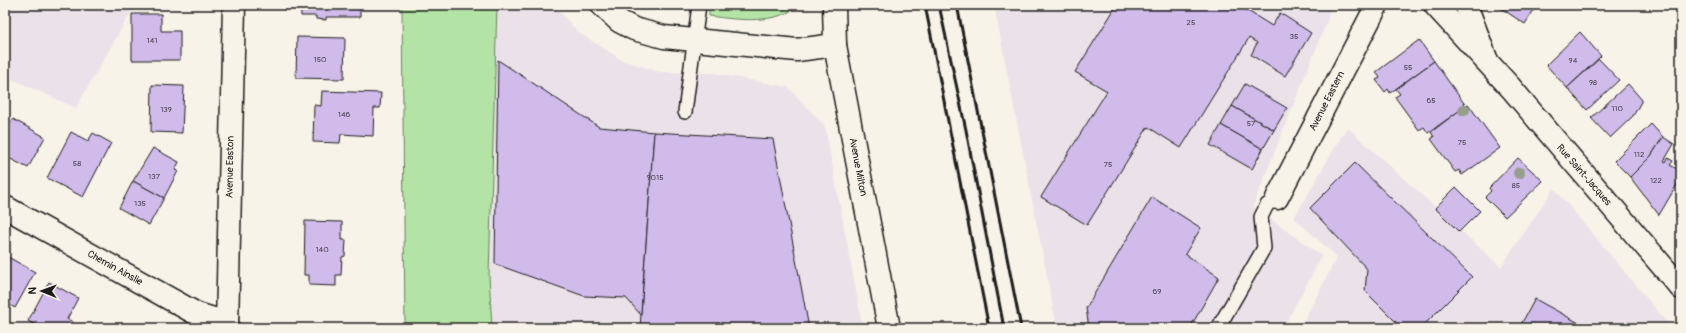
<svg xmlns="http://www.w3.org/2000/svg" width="1686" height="333" viewBox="0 0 1686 333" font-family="Pangolin,sans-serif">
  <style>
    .built { fill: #ebe2e9 }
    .green { fill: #b3e4a5; stroke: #688060 }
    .building { fill: #d0bbeb; stroke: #1c1c1c }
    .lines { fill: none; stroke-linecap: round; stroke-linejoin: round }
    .service-casing { stroke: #1c1c1c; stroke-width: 16 }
    .minor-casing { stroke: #1c1c1c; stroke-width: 25 }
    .tertiary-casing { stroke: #1c1c1c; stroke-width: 25 }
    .secondary-casing { stroke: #1c1c1c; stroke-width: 25 }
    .service { stroke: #f7f3e8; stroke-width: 13 }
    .minor { stroke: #f7f3e8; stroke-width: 22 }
    .tertiary { stroke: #f7f3e8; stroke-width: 22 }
    .secondary { stroke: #f7f3e8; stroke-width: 22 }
    .rail { stroke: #1c1c1c; stroke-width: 3 }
    .tree { fill: #979e8e }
    .labels { text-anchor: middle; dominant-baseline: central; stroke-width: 3.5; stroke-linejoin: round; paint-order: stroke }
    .number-label { font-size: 8px; fill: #494450 }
    .street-label { font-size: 10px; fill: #1c1c1c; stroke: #f7f3e8 }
  </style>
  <rect width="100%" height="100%" fill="#f7f3e8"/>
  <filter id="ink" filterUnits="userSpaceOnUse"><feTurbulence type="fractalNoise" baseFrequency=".025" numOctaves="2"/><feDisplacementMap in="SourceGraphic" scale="8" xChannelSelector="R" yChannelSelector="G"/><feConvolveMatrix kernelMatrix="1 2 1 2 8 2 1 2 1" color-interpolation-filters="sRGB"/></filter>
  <g filter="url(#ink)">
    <!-- built -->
    <g class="built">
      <path d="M 5,5 L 135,5 L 76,108 L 5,76 Z"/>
      <path d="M 497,5 L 554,5 L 578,32 L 622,60 L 660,72 L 713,73 L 788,87 L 825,126 L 863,328 L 492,328 L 489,275 Z"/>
      <path d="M 994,5 L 1330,5 L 1328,19 L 1253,206 L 1322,256 L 1283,328 L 1057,328 Z"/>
      <path d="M 1347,127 L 1501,267 L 1554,188 L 1672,328 L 1300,328 L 1337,257 L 1294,218 Z"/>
    </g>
    <!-- green -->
    <g class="green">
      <path d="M 402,5 L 497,5 L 489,275 L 492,328 L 405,328 Z"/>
      <path d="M 709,5 L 800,5 C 776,25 738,20 709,16 Z"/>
    </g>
    <!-- building -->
    <g class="building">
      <path d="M 300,5 L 360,5 L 360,17 L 326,17 L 326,20 L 316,19 L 316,16 L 301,16 Z"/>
      <path d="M 1117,5 L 1238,5 L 1272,26 L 1280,13 L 1311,33 L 1285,76 L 1251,55 L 1257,43 L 1249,38 L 1181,148 L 1148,127 L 1087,225 L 1041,197 L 1107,91 L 1075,72 Z"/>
      <path d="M 1496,5 L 1537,5 L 1525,24 Z"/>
      <path d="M 132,14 L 161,14 L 161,31 L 180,31 L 180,60 L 132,60 Z"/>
      <path d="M 1580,32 L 1601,56 L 1567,88 L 1546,65 Z"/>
      <path d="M 297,37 L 345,38 L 344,79 L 296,78 Z"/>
      <path d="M 1419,40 L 1434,61 L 1390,93 L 1388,89 L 1385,92 L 1376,80 L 1380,78 L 1376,72 Z"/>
      <path d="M 1599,59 L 1619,80 L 1587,110 L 1567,88 Z"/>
      <path d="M 498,60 L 599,127 L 654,132 L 641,315 L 626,298 L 584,296 L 495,264 Z"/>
      <path d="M 1434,61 L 1466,106 L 1428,133 L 1424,127 L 1419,130 L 1395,97 L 1400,94 L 1396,89 Z"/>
      <path d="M 1245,84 L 1287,108 L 1274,130 L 1232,106 Z"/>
      <path d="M 1628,84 L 1642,100 L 1633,116 L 1610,138 L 1591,118 Z"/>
      <path d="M 152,85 L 184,86 L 182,133 L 151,132 Z"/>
      <path d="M 322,91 L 381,93 L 380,108 L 374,108 L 373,136 L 341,134 L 340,143 L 313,142 L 314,105 L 321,106 Z"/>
      <path d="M 1468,104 L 1500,148 L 1462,175 L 1459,170 L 1455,172 L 1431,139 L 1434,137 L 1431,132 Z"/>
      <path d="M 1232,106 L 1274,130 L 1263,149 L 1221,125 Z"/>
      <path d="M 13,119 L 45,137 L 28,168 L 5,156 L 5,133 Z"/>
      <path d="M 1651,124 L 1663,137 L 1651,156 L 1630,177 L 1614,161 Z"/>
      <path d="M 1221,125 L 1263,149 L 1252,169 L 1210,145 Z"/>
      <path d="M 71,132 L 88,141 L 93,133 L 111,143 L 83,197 L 47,178 Z"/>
      <path d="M 654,132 L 773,139 L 809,328 L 640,328 Z"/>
      <path d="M 1663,137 L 1674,144 L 1664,161 L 1666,162 L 1668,158 L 1673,161 L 1670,165 L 1681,171 L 1681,178 L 1659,215 L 1630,177 L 1651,156 Z"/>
      <path d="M 153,148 L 179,162 L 175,170 L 178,171 L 164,198 L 133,181 Z"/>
      <path d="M 1518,158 L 1543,181 L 1505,217 L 1485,197 L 1491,191 L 1489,188 Z"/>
      <path d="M 1355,163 L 1472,277 L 1421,328 L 1402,328 L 1365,291 L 1367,269 L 1310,208 Z"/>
      <path d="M 133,181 L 164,198 L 149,225 L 119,208 Z"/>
      <path d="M 1456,187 L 1480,211 L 1459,232 L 1435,208 Z"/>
      <path d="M 1152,197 L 1201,228 L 1185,254 L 1219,277 L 1190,328 L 1089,328 L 1086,308 Z"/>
      <path d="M 305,221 L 342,222 L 342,240 L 346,240 L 345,256 L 342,257 L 341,275 L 336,275 L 336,286 L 309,285 L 309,275 L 304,275 Z"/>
      <path d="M 8,257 L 35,272 L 15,308 L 5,302 L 5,262 Z"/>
      <path d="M 49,282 L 78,298 L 67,319 L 73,322 L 70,328 L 40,328 L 28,321 Z"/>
      <path d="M 1535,299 L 1588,328 L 1519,328 Z"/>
    </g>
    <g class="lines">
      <!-- service casing -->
      <g class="service-casing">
        <g id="service">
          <path d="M 685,112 L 699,5"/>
          <path d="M 1218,328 L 1264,248 L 1261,217 L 1267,205 L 1277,198"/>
        </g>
      </g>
      <!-- minor casing -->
      <g class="minor-casing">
        <g id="minor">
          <path d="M 1466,5 L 1487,61"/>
          <path d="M 1277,198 L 1377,5"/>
          <path d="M 5,207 L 197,314 L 214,319 L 227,320"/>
          <path d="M 227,328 L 234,5"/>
        </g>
      </g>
      <!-- tertiary casing -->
      <g class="tertiary-casing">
        <path id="tertiary" d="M 834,5 L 835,45 L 889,328"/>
      </g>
      <!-- secondary casing -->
      <g class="secondary-casing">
        <g id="secondary">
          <path d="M 602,5 L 619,21 L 634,29 L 664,37 L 797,50 L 835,45"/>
          <path d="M 1435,5 L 1511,88 L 1681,288"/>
        </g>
      </g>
      <!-- service -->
      <use href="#service" class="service"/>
      <!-- minor -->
      <use href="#minor" class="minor"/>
      <!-- tertiary -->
      <use href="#tertiary" class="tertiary"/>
      <!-- secondary -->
      <use href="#secondary" class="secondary"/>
      <!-- rail -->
      <g class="rail">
        <path d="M 925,5 L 989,328"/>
        <path d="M 939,5 L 966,130 L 1004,328"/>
        <path d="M 957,5 L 1021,328"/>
      </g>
    </g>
    <!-- trees -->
    <g class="tree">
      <circle cx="1464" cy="110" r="6"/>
      <circle cx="1519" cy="173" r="6"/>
    </g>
  </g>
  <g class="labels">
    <!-- number labels -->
    <g class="number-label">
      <text x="1191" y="22">25</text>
      <text x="1294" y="36">35</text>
      <text x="152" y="40">141</text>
      <text x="320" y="59">150</text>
      <text x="1573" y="60">94</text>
      <text x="1408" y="67">55</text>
      <text x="1593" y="82">98</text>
      <text x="1431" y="100">65</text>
      <text x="1617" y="108">110</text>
      <text x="166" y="109">139</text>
      <text x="344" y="114">146</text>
      <text x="1251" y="123">57</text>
      <text x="1462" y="142">75</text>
      <text x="1639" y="154">112</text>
      <text x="77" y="163">58</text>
      <text x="1108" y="164">75</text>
      <text x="154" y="176">137</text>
      <text x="655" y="177">9015</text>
      <text x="1656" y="180">122</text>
      <text x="1516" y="185">85</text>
      <text x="140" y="203">135</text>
      <text x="322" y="249">140</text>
      <text x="1157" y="291">69</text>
    </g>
    <!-- street labels -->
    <g class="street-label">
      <text transform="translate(1327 101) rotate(-63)">Avenue Eastern</text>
      <text transform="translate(230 167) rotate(-89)">Avenue Easton</text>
      <text transform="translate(858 167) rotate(79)">Avenue Milton</text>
      <text transform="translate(1584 175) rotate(49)">Rue Saint-Jacques</text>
      <text transform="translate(115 268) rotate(29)">Chemin Ainslie</text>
    </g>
  </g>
  <!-- margin -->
  <rect width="1686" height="333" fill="none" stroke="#f7f3e8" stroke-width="20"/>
  <rect x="10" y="10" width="1666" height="313" fill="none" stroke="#1c1c1c" stroke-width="1.5" filter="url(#ink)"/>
  <!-- north arrow -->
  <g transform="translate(42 291) rotate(271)" stroke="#f7f3e8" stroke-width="3" paint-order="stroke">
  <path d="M0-3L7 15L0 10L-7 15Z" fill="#1c1c1c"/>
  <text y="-6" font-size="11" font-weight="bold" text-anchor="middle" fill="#1c1c1c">N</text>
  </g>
</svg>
